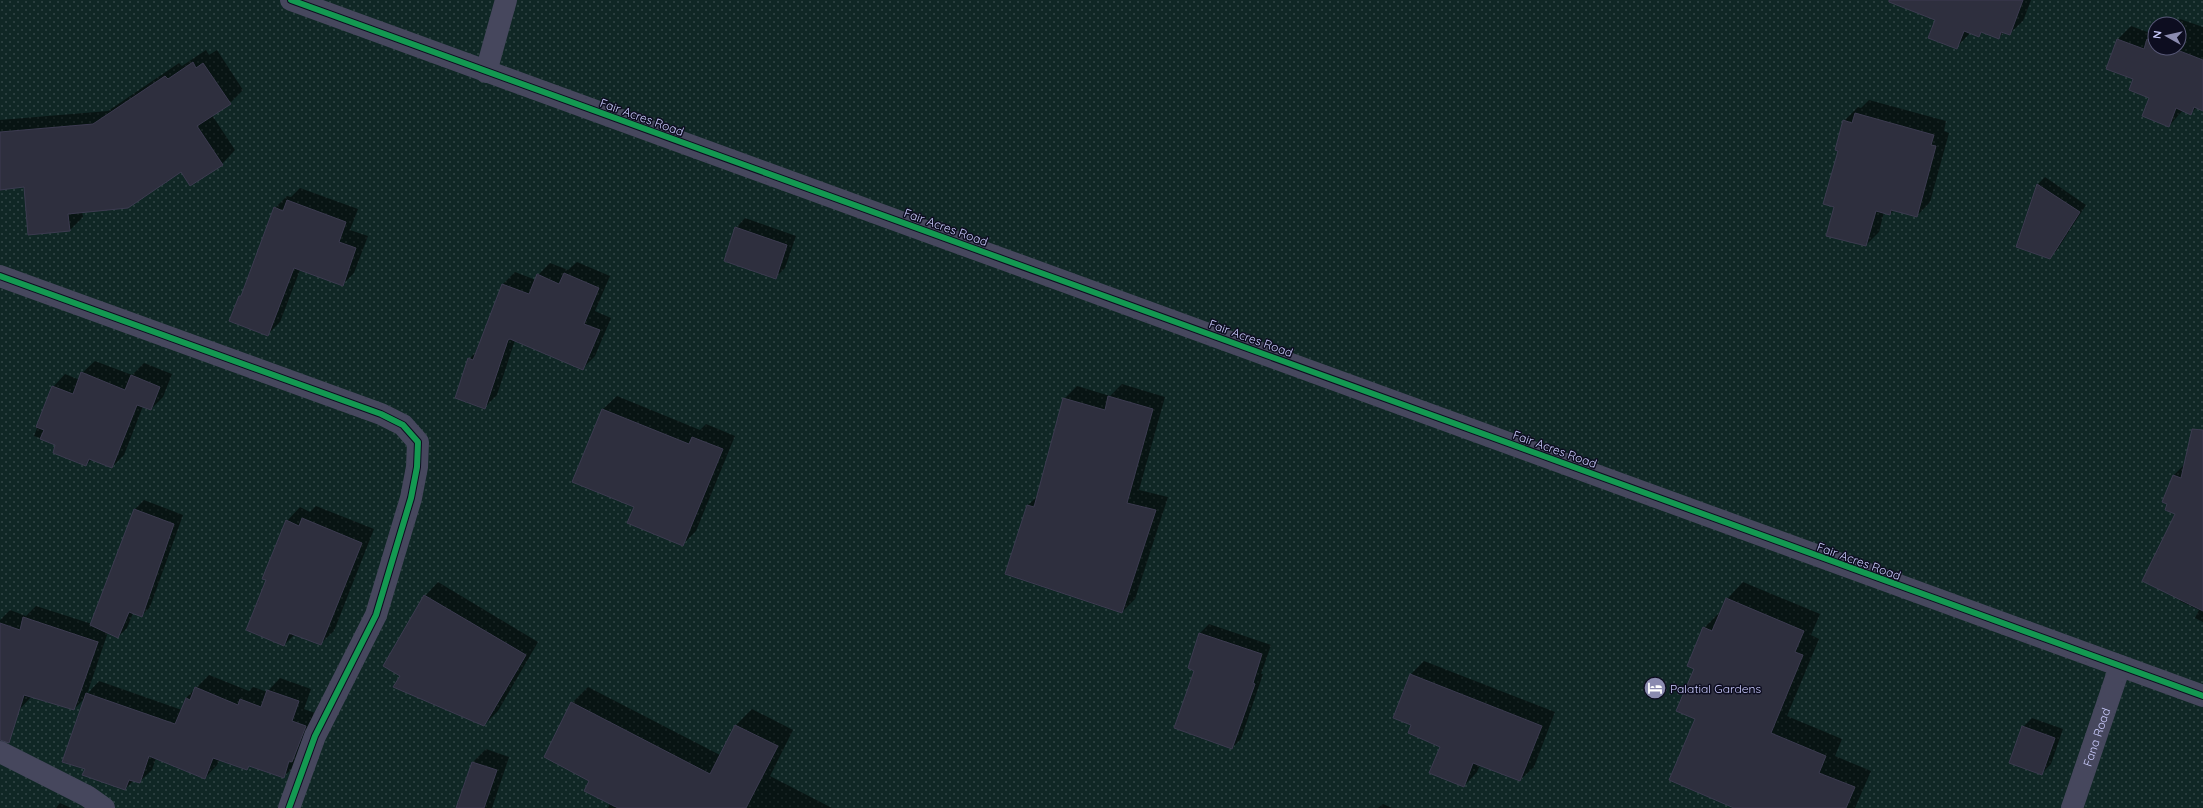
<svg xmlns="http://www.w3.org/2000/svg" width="2203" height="808" viewBox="0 0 2203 808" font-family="Quicksand,sans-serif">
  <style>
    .green { fill: url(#green-dots); fill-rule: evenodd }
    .shadow { fill: #0007 }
    .building { fill: #2e2f3e; stroke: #3c3b50 }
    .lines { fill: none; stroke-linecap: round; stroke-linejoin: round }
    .minor { stroke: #46475d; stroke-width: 22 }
    .cycleway-casing { stroke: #0d0d20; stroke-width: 8 }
    .cycleway { stroke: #139951; stroke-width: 6 }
    .labels { text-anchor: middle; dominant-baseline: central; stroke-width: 3; stroke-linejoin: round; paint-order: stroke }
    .street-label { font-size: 12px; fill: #cccdff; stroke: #0d0d20 }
    .poi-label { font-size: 12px; fill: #cccdff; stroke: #0d0d20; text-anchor: start }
  </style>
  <defs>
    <pattern id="green-dots" width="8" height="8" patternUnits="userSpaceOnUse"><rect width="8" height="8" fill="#102725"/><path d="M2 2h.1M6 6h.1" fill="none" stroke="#324546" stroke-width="1.8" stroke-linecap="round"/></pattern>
  </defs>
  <rect width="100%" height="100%" fill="#11111c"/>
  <!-- green -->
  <path class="green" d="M 0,0 L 2203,0 L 2203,808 L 0,808 ZM 2155,24 L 2179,24 L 2179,48 L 2155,48 Z"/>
  <!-- shadow -->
  <g class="shadow">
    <path d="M 1917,0 L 2031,0 L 2023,21 L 2009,34 L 2004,32 L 1999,38 L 1983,32 L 1979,35 L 1971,32 L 1956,48 L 1936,19 Z"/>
    <path d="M 2180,19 L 2203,27 L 2203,110 L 2197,107 L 2191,113 L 2183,110 L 2169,126 L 2134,79 L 2118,39 L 2131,26 L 2153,34 L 2155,32 L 2155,48 L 2179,48 L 2179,24 L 2175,24 Z"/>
    <path d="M 206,50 L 209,55 L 217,50 L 243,90 L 230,103 L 212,115 L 235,150 L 222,164 L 181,171 L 82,211 L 83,217 L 69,231 L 25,186 L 0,189 L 0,120 L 108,111 L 179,63 L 182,66 Z"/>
    <path d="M 1869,100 L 1946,121 L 1944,131 L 1949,133 L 1930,202 L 1917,216 L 1894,210 L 1890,214 L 1884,212 L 1879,232 L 1866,245 L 1835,207 L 1839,150 L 1844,121 L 1858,107 L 1861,108 Z"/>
    <path d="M 2045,177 L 2086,205 L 2057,250 L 2050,258 L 2017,246 L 2038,184 Z"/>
    <path d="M 300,188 L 358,209 L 350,230 L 368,236 L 354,273 L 342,285 L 300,270 L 280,322 L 268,334 L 240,296 L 244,292 L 275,208 L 287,196 L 291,197 Z"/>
    <path d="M 745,218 L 796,236 L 785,268 L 775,278 L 736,228 Z"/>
    <path d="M 577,262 L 610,276 L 595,311 L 611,318 L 595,356 L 583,368 L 515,340 L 497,395 L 485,407 L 469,359 L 478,350 L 503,284 L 515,272 L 536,280 L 538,275 L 550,263 L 568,270 Z"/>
    <path d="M 95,361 L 132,375 L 144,363 L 172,374 L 163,397 L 151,409 L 143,406 L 124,455 L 112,467 L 92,459 L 86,465 L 57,444 L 34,436 L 53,387 L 65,374 L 80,380 L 82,373 Z"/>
    <path d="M 1122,384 L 1165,397 L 1139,490 L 1168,497 L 1135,599 L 1122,612 L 1006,574 L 1028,505 L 1039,495 L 1064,399 L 1077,386 L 1110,396 Z"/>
    <path d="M 617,396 L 700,430 L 706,424 L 735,436 L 696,531 L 683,544 L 635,507 L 574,482 L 603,409 Z"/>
    <path d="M 2185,464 L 2203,465 L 2203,622 L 2195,618 L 2199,610 L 2180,601 L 2173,476 Z"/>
    <path d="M 144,500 L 183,515 L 150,607 L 141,616 L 133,613 L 127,628 L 118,637 L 108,632 L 87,694 L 99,681 L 182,710 L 186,698 L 209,675 L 249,691 L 253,687 L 267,692 L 280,678 L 311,689 L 304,709 L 318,714 L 296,765 L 283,777 L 250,766 L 247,769 L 220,759 L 217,765 L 205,778 L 156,758 L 152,770 L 139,782 L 134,780 L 125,789 L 86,769 L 86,697 L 74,709 L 31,697 L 19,710 L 0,704 L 0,620 L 10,610 L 26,616 L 36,606 L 92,624 L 135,509 Z"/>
    <path d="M 316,506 L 374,529 L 334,631 L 320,644 L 295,634 L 284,645 L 267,579 L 287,521 L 300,507 L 310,512 Z"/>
    <path d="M 438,582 L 538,642 L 498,711 L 484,725 L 425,596 Z"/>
    <path d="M 1743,582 L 1820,614 L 1811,635 L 1819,639 L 1787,716 L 1842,739 L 1835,756 L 1871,771 L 1855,808 L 1736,808 L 1697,719 L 1695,669 L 1704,628 L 1721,611 L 1727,599 Z"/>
    <path d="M 1209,624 L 1271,645 L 1261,674 L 1263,674 L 1241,739 L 1232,748 L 1196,670 L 1200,633 Z"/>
    <path d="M 1424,661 L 1555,712 L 1534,767 L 1520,780 L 1480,765 L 1477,772 L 1464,786 L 1441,746 L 1413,725 L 1394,717 L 1411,674 Z"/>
    <path d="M 588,687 L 720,755 L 736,725 L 752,709 L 793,730 L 770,776 L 832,808 L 608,808 L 610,803 L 590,780 L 572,703 Z"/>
    <path d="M 2032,718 L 2063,729 L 2051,764 L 2042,773 L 2023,727 Z"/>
    <path d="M 486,749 L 509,757 L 492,808 L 457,808 L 473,762 Z"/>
    <path d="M 60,803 L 71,808 L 56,808 Z"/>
    <path d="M 1383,804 L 1392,808 L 1378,808 Z"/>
  </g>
  <!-- building -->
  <g class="building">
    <path d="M 1889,0 L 2023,0 L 2010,35 L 2001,32 L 1999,39 L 1981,32 L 1979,37 L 1964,31 L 1957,49 L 1928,38 L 1935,20 L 1889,2 Z"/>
    <path d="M 2117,39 L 2144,49 L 2147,39 L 2155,42 L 2155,48 L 2172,48 L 2203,60 L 2203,111 L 2194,107 L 2191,115 L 2176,108 L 2169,127 L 2142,116 L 2149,98 L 2129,90 L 2133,79 L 2106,69 Z"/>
    <path d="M 193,62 L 196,68 L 203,63 L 231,104 L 197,126 L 223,165 L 190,186 L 181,172 L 128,208 L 68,214 L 70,231 L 28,235 L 24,187 L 0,190 L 0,132 L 93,124 L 165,76 L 168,79 Z"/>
    <path d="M 1855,113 L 1934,135 L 1931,145 L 1936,146 L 1917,217 L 1891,210 L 1890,215 L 1876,211 L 1866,246 L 1826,236 L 1834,207 L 1823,204 L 1838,151 L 1835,150 L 1843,120 L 1852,123 Z"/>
    <path d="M 2037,184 L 2080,212 L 2050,259 L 2016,247 Z"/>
    <path d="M 287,200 L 346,222 L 339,242 L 356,248 L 343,286 L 294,268 L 268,336 L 229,321 L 239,296 L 241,296 L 274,207 L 283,211 Z"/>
    <path d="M 735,227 L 787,245 L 776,279 L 724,261 Z"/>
    <path d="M 564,273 L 599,288 L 584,324 L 600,330 L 583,370 L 510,339 L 508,340 L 485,409 L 455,398 L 468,358 L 473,360 L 502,284 L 529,294 L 537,274 L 559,284 Z"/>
    <path d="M 81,372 L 125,390 L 131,375 L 160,387 L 151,410 L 137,405 L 112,468 L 89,459 L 86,466 L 53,453 L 55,445 L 40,439 L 44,430 L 36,427 L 52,386 L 73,394 Z"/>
    <path d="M 1108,396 L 1153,409 L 1127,503 L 1156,510 L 1122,613 L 1005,574 L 1027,505 L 1034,507 L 1063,398 L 1105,410 Z"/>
    <path d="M 602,409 L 689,444 L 692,437 L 723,449 L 683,546 L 627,523 L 634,507 L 572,482 Z"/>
    <path d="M 2192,429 L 2203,430 L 2203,611 L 2142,581 L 2175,514 L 2165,510 L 2167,504 L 2162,502 L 2173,475 L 2181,478 Z"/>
    <path d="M 134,509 L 174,524 L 142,617 L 129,612 L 118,638 L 90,625 Z"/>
    <path d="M 302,518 L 362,543 L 321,645 L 289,633 L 284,646 L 246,630 L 266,580 L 262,579 L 286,520 L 299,526 Z"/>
    <path d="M 424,595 L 526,655 L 484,726 L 393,687 L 400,676 L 383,666 Z"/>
    <path d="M 1726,598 L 1804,631 L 1795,652 L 1803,655 L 1771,733 L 1826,756 L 1819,773 L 1855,787 L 1846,808 L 1734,808 L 1669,780 L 1695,719 L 1676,711 L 1694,669 L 1687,666 L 1703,627 L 1712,631 Z"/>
    <path d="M 23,617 L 98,642 L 74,710 L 24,695 L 9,743 L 0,740 L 0,623 L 20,630 Z"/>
    <path d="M 1199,633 L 1262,654 L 1253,683 L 1255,684 L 1232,749 L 1174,728 L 1194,671 L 1188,668 Z"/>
    <path d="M 1410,674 L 1542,726 L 1520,781 L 1473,763 L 1464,787 L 1429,773 L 1440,747 L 1408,733 L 1411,725 L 1393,718 Z"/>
    <path d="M 195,687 L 238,705 L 240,699 L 261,707 L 267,690 L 299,701 L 292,721 L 306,726 L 292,762 L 289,761 L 284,778 L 249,766 L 247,770 L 213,758 L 205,779 L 149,756 L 140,783 L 129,780 L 125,790 L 82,775 L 85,769 L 62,762 L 86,693 L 175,724 L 186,698 L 190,700 Z"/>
    <path d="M 571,702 L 710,774 L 735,725 L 778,746 L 746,808 L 618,808 L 584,791 L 589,781 L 544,757 Z"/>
    <path d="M 2022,726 L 2055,738 L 2042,775 L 2009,763 Z"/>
    <path d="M 472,762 L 497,770 L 484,808 L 456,808 Z"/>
  </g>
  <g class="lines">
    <!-- minor -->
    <g class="minor">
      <path d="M 291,0 L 2203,696"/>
      <path d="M 486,72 L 506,0"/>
      <path d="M 0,276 L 381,414 L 403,425 L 418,442 L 417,467 L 411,498 L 376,615 L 315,736 L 289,808"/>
      <path d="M 0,752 L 87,796 L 104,808"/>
      <path id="s1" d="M 2072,808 L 2120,666"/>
    </g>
    <!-- cycleway casing -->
    <g class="cycleway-casing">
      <g id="cycleway">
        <path d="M 291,0 L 2203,696"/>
        <path d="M 0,276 L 381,414 L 403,425 L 418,442 L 417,467 L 411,498 L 376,615 L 315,736 L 289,808"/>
      </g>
    </g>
    <!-- cycleway -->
    <use href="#cycleway" class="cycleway"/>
  </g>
  <!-- icons -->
  <defs>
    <g id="hotel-disc" transform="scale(1.15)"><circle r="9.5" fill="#8b8bb0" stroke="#0d0d20"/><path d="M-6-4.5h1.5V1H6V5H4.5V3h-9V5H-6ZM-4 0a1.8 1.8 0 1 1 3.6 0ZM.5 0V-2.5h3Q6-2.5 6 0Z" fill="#fff"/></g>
  </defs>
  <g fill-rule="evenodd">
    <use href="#hotel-disc" x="1655" y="688"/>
  </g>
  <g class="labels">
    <!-- street labels -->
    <g class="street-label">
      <text transform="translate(642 117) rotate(20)">Fair Acres Road</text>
      <text transform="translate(946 227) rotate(20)">Fair Acres Road</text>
      <text transform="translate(1251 338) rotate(20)">Fair Acres Road</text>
      <text transform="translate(1555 449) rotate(20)">Fair Acres Road</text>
      <text transform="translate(1859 561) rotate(20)">Fair Acres Road</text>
      <text stroke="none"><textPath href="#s1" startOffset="75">Fana Road</textPath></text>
    </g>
    <!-- poi labels -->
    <g class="poi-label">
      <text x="1670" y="688">Palatial Gardens</text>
    </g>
  </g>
  <!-- north arrow -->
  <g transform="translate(2167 36) rotate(278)"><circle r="19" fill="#0d0d20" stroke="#595a79"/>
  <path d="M0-3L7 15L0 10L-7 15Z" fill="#8b8bb0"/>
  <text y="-6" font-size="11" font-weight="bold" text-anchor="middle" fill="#cccdff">N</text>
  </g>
</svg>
